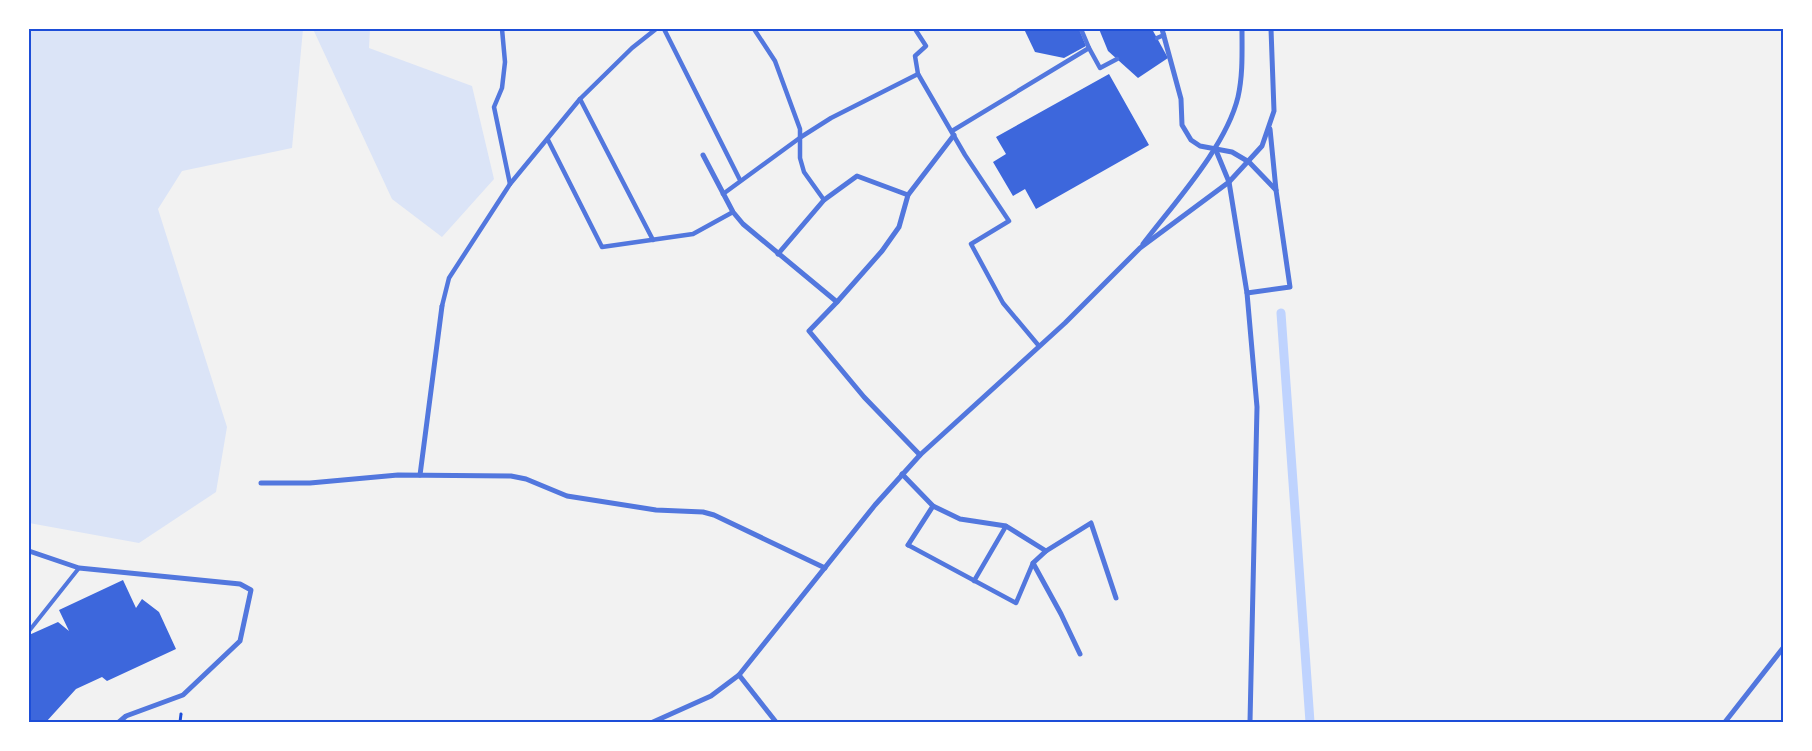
<svg xmlns="http://www.w3.org/2000/svg" width="1812" height="751" viewBox="0 0 1812 751" font-family="Figtree,sans-serif">
  <style>
    .green { fill: #dbe4f7 }
    .lines { fill: none; stroke-linecap: round; stroke-linejoin: round }
    .stream { stroke: #bfd3fe; stroke-width: 9 }
    .building { fill: #3d67dc }
    .path { stroke: #1d4ed8; stroke-width: 3 }
    .service { stroke: #5277de; stroke-width: 4 }
    .pedestrian { stroke: #5277de; stroke-width: 4.5 }
    .minor { stroke: #5277de; stroke-width: 5 }
    .neatline { fill: none; stroke: #1d4ed8; stroke-width: 2 }
  </style>
  <rect width="100%" height="100%" fill="#f2f2f2"/>
  <!-- green -->
  <g class="green">
    <path d="M 29,29 L 303,29 L 292,148 L 182,171 L 158,209 L 227,427 L 216,492 L 139,543 L 29,523 Z"/>
    <path d="M 313,29 L 370,29 L 369,48 L 472,86 L 494,179 L 442,237 L 392,199 Z"/>
  </g>
  <g class="lines">
    <!-- stream -->
    <path class="stream" d="M 1281,313 L 1310,722"/>
  </g>
  <!-- building -->
  <g class="building">
    <path d="M 1024,29 L 1079,29 L 1086,46 L 1064,58 L 1035,52 Z"/>
    <path d="M 1099,29 L 1152,29 L 1168,58 L 1138,78 L 1108,51 Z"/>
    <path d="M 1109,74 L 1149,145 L 1036,209 L 1025,189 L 1013,196 L 993,162 L 1006,154 L 996,137 Z"/>
    <path d="M 123,580 L 136,608 L 142,599 L 159,612 L 176,649 L 107,681 L 102,677 L 76,689 L 46,722 L 29,722 L 29,635 L 58,622 L 69,631 L 59,610 Z"/>
  </g>
  <g class="lines">
    <!-- path -->
    <path class="path" d="M 180,722 L 181,714"/>
    <!-- service -->
    <path class="service" d="M 29,631 L 79,568"/>
    <!-- pedestrian -->
    <g class="pedestrian">
      <path d="M 502,29 L 505,62 L 502,88 L 494,107 L 510,184"/>
      <path d="M 664,29 L 740,180"/>
      <path d="M 754,29 L 775,61 L 800,129 L 800,158 L 804,172 L 824,200"/>
      <path d="M 915,29 L 926,46 L 915,56 L 918,74 L 965,155 L 1009,221 L 971,244 L 1003,303 L 1039,346"/>
      <path d="M 1081,29 L 1089,48"/>
      <path d="M 1157,38 L 1164,35"/>
      <path d="M 580,99 L 653,240"/>
      <path d="M 952,131 L 1089,48 L 1100,68 L 1117,59"/>
      <path d="M 548,140 L 602,247 L 693,234 L 733,212"/>
      <path d="M 723,194 L 801,137 L 831,118 L 918,74"/>
      <path d="M 442,306 L 449,278 L 510,184 L 580,99 L 632,48 L 656,29"/>
      <path d="M 908,545 L 1016,603 L 1033,563"/>
      <path d="M 974,581 L 1006,526"/>
    </g>
    <!-- minor -->
    <g class="minor">
      <path d="M 1162,29 L 1181,99 L 1182,125 L 1191,140 L 1200,146 L 1232,152 L 1249,162 L 1276,190"/>
      <path d="M 1215,148 L 1229,182 L 1247,293 L 1257,407 L 1250,722"/>
      <path d="M 703,155 L 733,212 L 743,224 L 837,302"/>
      <path d="M 1143,244 C 1174,203 1226,147 1238,97 C 1243,75 1242,52 1242,29"/>
      <path d="M 778,254 L 824,200 L 857,176 L 908,195"/>
      <path d="M 1247,293 L 1290,287 L 1276,190 L 1270,129"/>
      <path d="M 920,455 L 864,397 L 809,331 L 837,302 L 882,251 L 899,227 L 908,195 L 954,135"/>
      <path d="M 902,474 L 933,506 L 960,519 L 1006,526 L 1046,551 L 1033,563 L 1061,614 L 1080,654"/>
      <path d="M 420,475 L 442,306"/>
      <path d="M 261,483 L 310,483 L 398,475 L 511,476 L 526,479 L 567,496 L 656,510 L 703,512 L 714,515 L 825,568"/>
      <path d="M 908,545 L 933,506"/>
      <path d="M 29,551 L 79,568 L 240,584 L 251,590 L 240,641 L 183,695 L 126,716 L 119,722"/>
      <path d="M 1046,551 L 1091,523 L 1116,598"/>
      <path d="M 739,675 L 776,722"/>
      <path d="M 653,722 L 711,696 L 739,675 L 875,505 L 920,455 L 1065,323 L 1140,248 L 1229,182 L 1262,146 L 1274,111 L 1271,29"/>
      <path d="M 1725,722 L 1783,648"/>
    </g>
  </g>
  <!-- border -->
  <rect width="1812" height="751" fill="none" stroke="#ffffff" stroke-width="60"/>
  <rect x="30" y="30" width="1752" height="691" class="neatline"/>
</svg>
